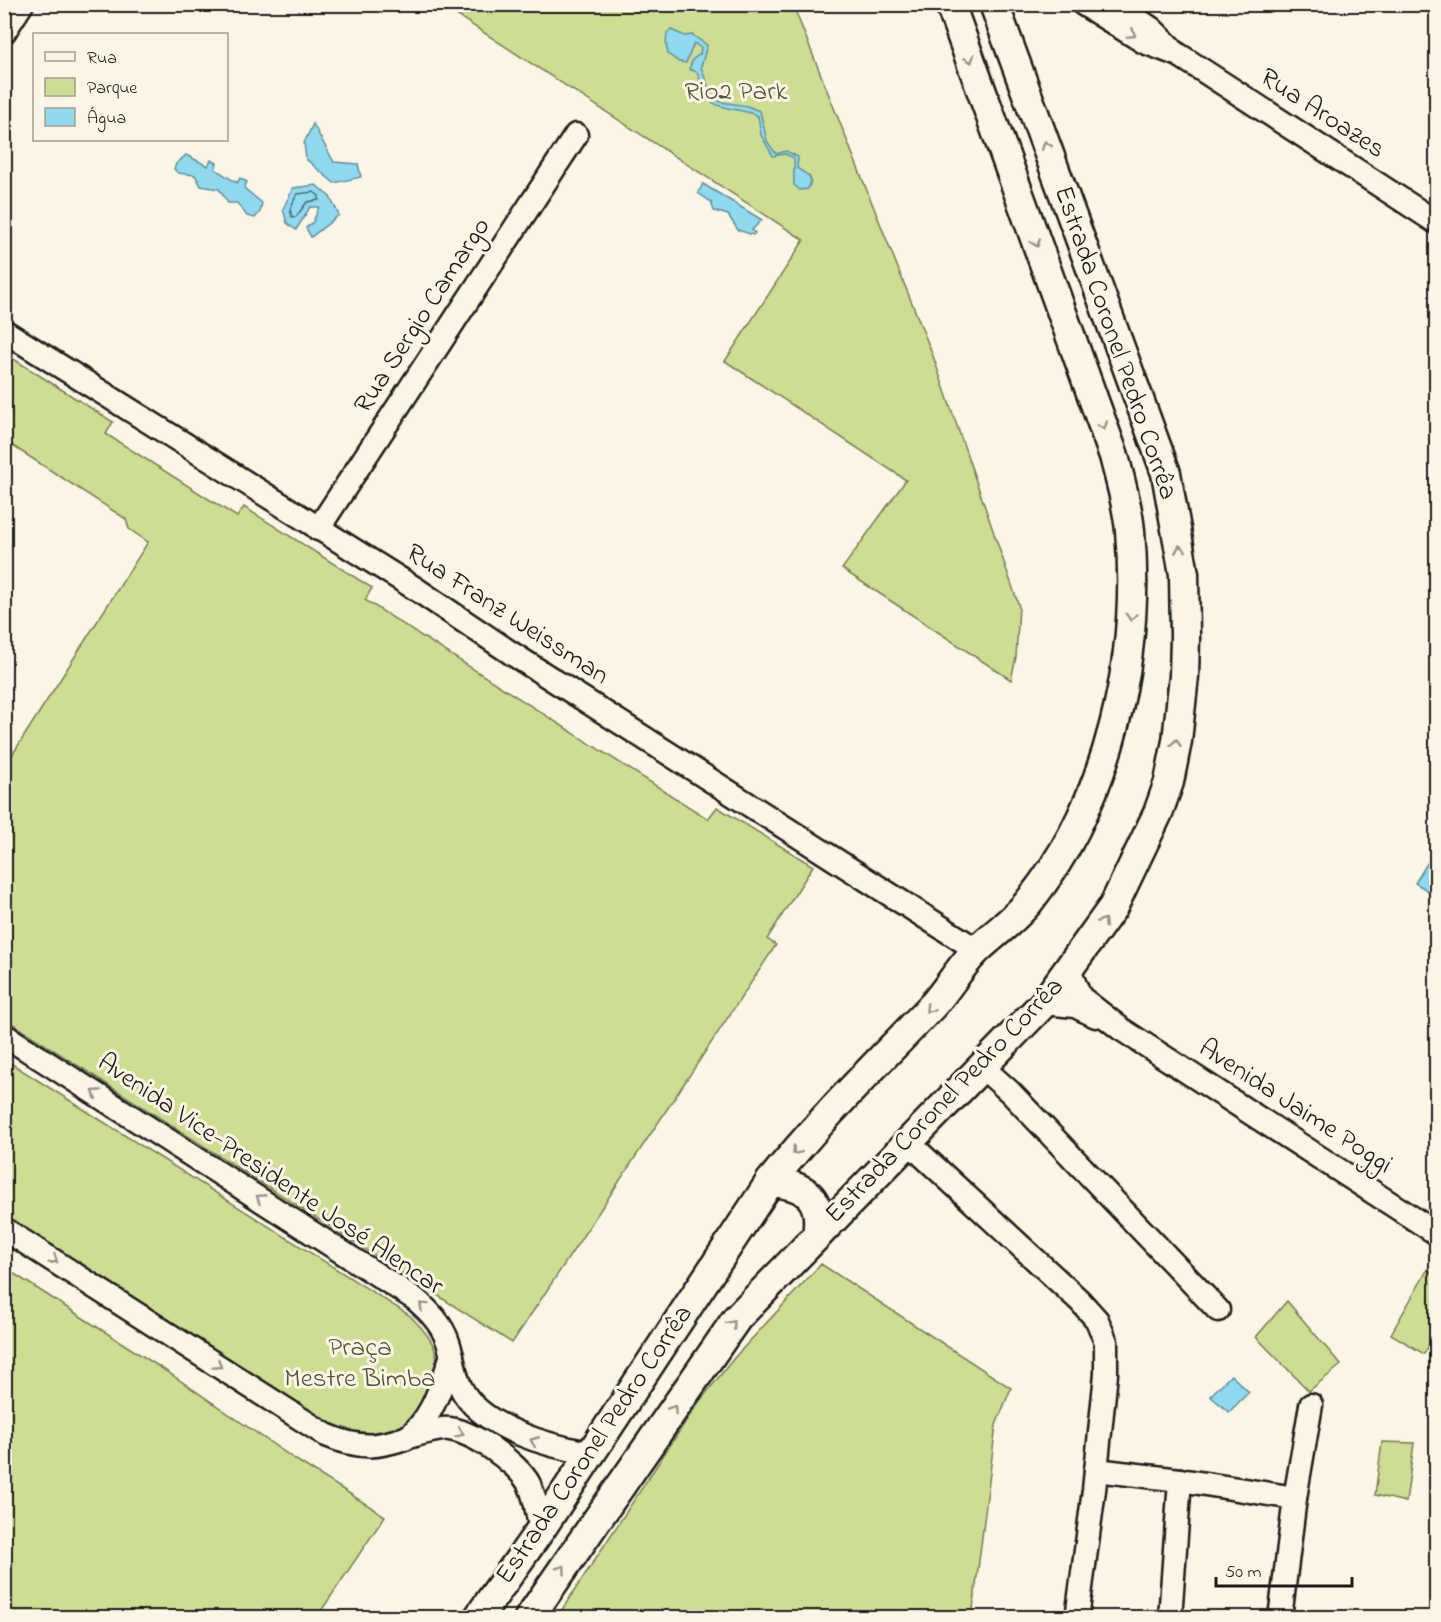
<svg xmlns="http://www.w3.org/2000/svg" width="1441" height="1622" viewBox="0 0 1441 1622" font-family="'Indie Flower',sans-serif">
  <style>
    .green { fill: #cddd91; stroke: #747c56; stroke-width: 1.5 }
    .water { fill: #8fdaf0; stroke: #618e9b; stroke-width: 1.5 }
    .lines { fill: none; stroke-linecap: round; stroke-linejoin: round }
    .shore { stroke: #4a6871; stroke-width: 1.5 }
    .minor-casing { stroke: #1c1c1c; stroke-width: 27 }
    .major-casing { stroke: #1c1c1c; stroke-width: 33 }
    .minor { stroke: #fcf5e5; stroke-width: 22 }
    .major { stroke: #fcf5e5; stroke-width: 28 }
    .oneway { stroke: #97938b }
    .labels { text-anchor: middle; dominant-baseline: central; stroke-width: 6; stroke-linejoin: round; paint-order: stroke }
    .park-label { font-size: 27px; fill: #51563f; stroke: #fcf5e5 }
    .street-label { font-size: 27px; fill: #1c1c1c; stroke: #fcf5e5 }
  </style>
  <rect width="100%" height="100%" fill="#fcf5e5"/>
  <filter id="ink" filterUnits="userSpaceOnUse"><feTurbulence type="fractalNoise" baseFrequency=".0167" numOctaves="2"/><feDisplacementMap in="SourceGraphic" scale="12" xChannelSelector="R" yChannelSelector="G"/><feConvolveMatrix kernelMatrix="1 2 1 2 8 2 1 2 1" color-interpolation-filters="sRGB"/></filter>
  <g filter="url(#ink)">
    <!-- green -->
    <g class="green">
      <path d="M 441,5 L 793,5 L 933,356 L 1019,606 L 1016,657 L 1011,680 L 842,569 L 906,480 L 725,361 L 804,240 Z"/>
      <path d="M 4,353 L 113,422 L 106,434 L 237,517 L 244,507 L 372,588 L 365,600 L 708,819 L 717,807 L 813,866 L 767,939 L 776,945 L 512,1343 L 5,1019 L 5,766 L 148,542 L 129,529 L 126,519 L 5,441 Z"/>
      <path d="M 4,1059 L 409,1315 C 444,1349 443,1363 422,1404 C 417,1415 406,1430 394,1434 C 382,1438 361,1435 348,1436 L 5,1216 Z"/>
      <path d="M 821,1264 L 1011,1388 L 996,1425 L 972,1617 L 599,1618 L 561,1611 L 696,1406 L 734,1358 Z"/>
      <path d="M 5,1268 L 169,1373 L 296,1460 L 385,1516 L 317,1617 L 5,1617 Z"/>
      <path d="M 1428,1269 L 1436,1276 L 1436,1334 L 1424,1354 L 1391,1334 Z"/>
      <path d="M 1287,1301 L 1341,1365 L 1309,1391 L 1256,1337 Z"/>
      <path d="M 1382,1442 L 1414,1443 L 1406,1502 L 1375,1495 Z"/>
    </g>
    <!-- water -->
    <g class="water">
      <path d="M 671,30 L 685,36 L 692,35 L 707,45 L 701,67 L 712,97 L 721,102 L 747,106 L 760,111 L 767,141 L 776,154 L 786,151 L 798,157 L 797,168 L 809,176 L 811,181 L 808,189 L 800,190 L 794,185 L 794,158 L 785,154 L 773,156 L 761,135 L 758,116 C 743,108 721,111 708,99 C 702,93 701,80 697,72 L 689,69 L 693,59 L 700,54 L 701,48 L 694,43 L 686,63 L 679,62 L 668,54 L 666,44 L 667,33 Z"/>
      <path d="M 313,124 L 334,162 L 358,164 L 361,177 L 334,183 L 306,159 L 304,143 Z"/>
      <path d="M 186,155 L 208,166 L 211,160 L 217,163 L 215,169 L 237,183 L 240,178 L 247,182 L 244,188 L 262,203 L 260,212 L 255,218 L 247,216 L 237,203 L 228,203 L 219,189 L 201,186 L 195,175 L 178,173 L 174,169 L 176,164 Z"/>
      <path d="M 703,184 L 762,220 L 752,230 L 755,233 L 753,235 L 738,230 L 728,215 L 714,211 L 711,202 L 698,193 Z"/>
      <path d="M 316,185 L 330,197 L 339,215 L 311,237 L 306,228 L 313,222 L 319,207 L 310,207 L 296,230 L 287,223 L 283,209 L 293,188 Z"/>
      <path d="M 1436,849 L 1436,881 L 1430,892 L 1415,883 Z"/>
      <path d="M 1231,1375 L 1249,1392 L 1229,1412 L 1210,1396 Z"/>
    </g>
    <g class="lines">
      <!-- shore -->
      <path class="shore" d="M 314,192 L 319,196 L 319,200 L 307,202 L 296,217 L 292,217 L 290,209 L 297,194 Z"/>
      <!-- minor casing -->
      <g class="minor-casing">
        <g id="minor">
          <path d="M 1083,4 L 1144,42 L 1179,55 L 1436,222"/>
          <path d="M 1115,4 L 1152,29 L 1171,48"/>
          <path d="M 4,32 L 22,4"/>
          <path d="M 4,331 L 416,589 L 511,653 L 977,950"/>
          <path d="M 318,529 L 576,135"/>
          <path d="M 1069,970 L 1080,997 L 1121,1029 L 1436,1233"/>
          <path d="M 1044,1003 L 1075,1006 L 1096,1016"/>
          <path d="M 4,1035 L 415,1299 C 429,1311 442,1324 448,1342 C 453,1356 454,1372 460,1386 C 479,1428 551,1447 591,1453"/>
          <path d="M 982,1067 L 1010,1092 L 1218,1310"/>
          <path d="M 908,1142 L 1080,1301 L 1097,1320 L 1106,1342 L 1106,1374 L 1094,1490 L 1077,1618"/>
          <path d="M 4,1229 L 326,1435 C 380,1458 392,1437 442,1429 C 467,1426 518,1463 529,1484 C 536,1497 537,1515 541,1529"/>
          <path d="M 405,1439 C 433,1420 441,1385 452,1355"/>
          <path d="M 1096,1470 L 1180,1480 L 1170,1618"/>
          <path d="M 1180,1480 L 1295,1498 L 1280,1618"/>
          <path d="M 1295,1498 L 1311,1405"/>
        </g>
      </g>
      <!-- major casing -->
      <g class="major-casing">
        <g id="major">
          <path d="M 770,1182 C 807,1185 823,1198 817,1236"/>
          <path d="M 478,1618 L 541,1529 L 770,1182 C 820,1119 878,1063 933,1005 C 949,987 961,965 978,949 C 996,932 1016,919 1031,899 C 1110,799 1141,656 1130,531 C 1128,506 1120,480 1114,456 L 950,4"/>
          <path d="M 529,1618 L 737,1318 L 1044,1003 L 1113,907 L 1158,813 L 1169,782 L 1177,741 L 1184,676 L 1185,637 L 1184,574 L 1166,473 L 994,4"/>
        </g>
      </g>
      <!-- minor -->
      <use href="#minor" class="minor"/>
      <!-- major -->
      <use href="#major" class="major"/>
    </g>
    <!-- one-way arrows -->
    <defs><path id="oneway-chevron" d="M-2-3.5L2.5 0L-2 3.5" fill="none" stroke-width="1.6" stroke-linecap="round" stroke-linejoin="round" transform="scale(1.5)"/></defs>
    <g class="oneway">
      <use href="#oneway-chevron" transform="translate(1132 34) rotate(32)"/>
      <use href="#oneway-chevron" transform="translate(970 59) rotate(70)"/>
      <use href="#oneway-chevron" transform="translate(1046 145) rotate(-110)"/>
      <use href="#oneway-chevron" transform="translate(1036 243) rotate(70)"/>
      <use href="#oneway-chevron" transform="translate(1103 426) rotate(70)"/>
      <use href="#oneway-chevron" transform="translate(1180 549) rotate(-98)"/>
      <use href="#oneway-chevron" transform="translate(1131 617) rotate(94)"/>
      <use href="#oneway-chevron" transform="translate(1176 743) rotate(-81)"/>
      <use href="#oneway-chevron" transform="translate(1103 922) rotate(-57)"/>
      <use href="#oneway-chevron" transform="translate(929 1009) rotate(133)"/>
      <use href="#oneway-chevron" transform="translate(96 1093) rotate(-147)"/>
      <use href="#oneway-chevron" transform="translate(796 1151) rotate(130)"/>
      <use href="#oneway-chevron" transform="translate(260 1198) rotate(-147)"/>
      <use href="#oneway-chevron" transform="translate(54 1260) rotate(33)"/>
      <use href="#oneway-chevron" transform="translate(423 1306) rotate(-138)"/>
      <use href="#oneway-chevron" transform="translate(732 1324) rotate(-50)"/>
      <use href="#oneway-chevron" transform="translate(218 1365) rotate(33)"/>
      <use href="#oneway-chevron" transform="translate(673 1409) rotate(-56)"/>
      <use href="#oneway-chevron" transform="translate(460 1433) rotate(20)"/>
      <use href="#oneway-chevron" transform="translate(534 1441) rotate(-158)"/>
      <use href="#oneway-chevron" transform="translate(562 1569) rotate(-55)"/>
    </g>
  </g>
  <g class="labels">
    <!-- park labels -->
    <g class="park-label">
      <text x="736" y="92">Rio2 Park</text>
      <text x="360" y="1348">Praça<tspan x="360" dy="31">Mestre Bimba</tspan></text>
    </g>
    <!-- street labels -->
    <g class="street-label">
      <text transform="translate(1322 114) rotate(33)">Rua Aroazes</text>
      <text transform="translate(423 316) rotate(-57)">Rua Sergio Camargo</text>
      <text transform="translate(1115 343) rotate(71)">Estrada Coronel Pedro Corrêa</text>
      <text transform="translate(507 615) rotate(33)">Rua Franz Weissman</text>
      <text transform="translate(945 1101) rotate(-46)">Estrada Coronel Pedro Corrêa</text>
      <text transform="translate(1295 1107) rotate(33)">Avenida Jaime Poggi</text>
      <text transform="translate(270 1175) rotate(34)">Avenida Vice-Presidente José Alencar</text>
      <text transform="translate(595 1445) rotate(-56)">Estrada Coronel Pedro Corrêa</text>
    </g>
  </g>
  <!-- margin -->
  <rect width="1441" height="1622" fill="none" stroke="#fcf5e5" stroke-width="24"/>
  <rect x="12" y="12" width="1417" height="1598" fill="none" stroke="#1c1c1c" stroke-width="2" filter="url(#ink)"/>
  <!-- legend -->
  <rect x="33" y="33" width="195" height="108" fill="#fcf5e5" stroke="#a29e95" stroke-width="1.5"/>
  <rect x="45" y="52" width="30" height="9" fill="#fcf5e5" stroke="#a29e95" stroke-width="1.5"/>
  <text x="87" y="63" font-size="18" fill="#1c1c1c">Rua</text>
  <rect x="45" y="78" width="30" height="18" fill="#cddd91" stroke="#a29e95" stroke-width="1.5"/>
  <text x="87" y="93" font-size="18" fill="#1c1c1c">Parque</text>
  <rect x="45" y="108" width="30" height="18" fill="#8fdaf0" stroke="#a29e95" stroke-width="1.5"/>
  <text x="87" y="123" font-size="18" fill="#1c1c1c">Água</text>
  <!-- scale -->
  <path d="M1216 1577v9h136v-9" fill="none" stroke="#1c1c1c" stroke-width="3"/>
  <text x="1225" y="1577" font-size="18" fill="#1c1c1c" stroke="#fcf5e5" stroke-width="4.5" paint-order="stroke">50 m</text>
</svg>
